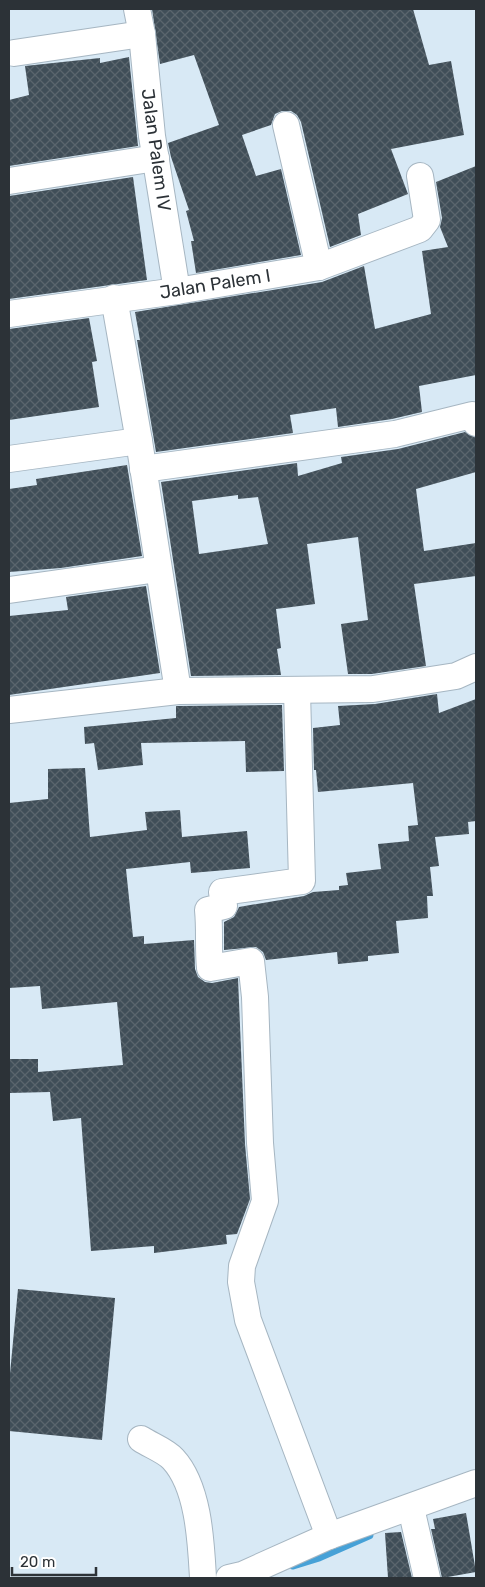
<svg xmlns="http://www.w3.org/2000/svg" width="485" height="1587" viewBox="0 0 485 1587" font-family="Rubik,sans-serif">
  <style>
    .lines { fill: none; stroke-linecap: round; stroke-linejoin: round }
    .stream { stroke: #46a1d7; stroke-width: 9 }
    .building { fill: url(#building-cross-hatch); fill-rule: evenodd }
    .street-casing { stroke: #a6b6c2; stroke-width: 28 }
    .street { stroke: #fff; stroke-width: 26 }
    .labels { text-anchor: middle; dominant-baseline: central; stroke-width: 5; stroke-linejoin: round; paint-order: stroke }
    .street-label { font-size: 18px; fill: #2c3237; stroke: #fff }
  </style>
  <defs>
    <pattern id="building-cross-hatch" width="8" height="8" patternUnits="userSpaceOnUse" patternTransform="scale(1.25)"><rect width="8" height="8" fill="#404e58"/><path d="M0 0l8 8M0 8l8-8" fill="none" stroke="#5a656d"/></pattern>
  </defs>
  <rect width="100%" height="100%" fill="#d8e9f5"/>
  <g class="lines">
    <!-- stream -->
    <path class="stream" d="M 293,1565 L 319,1557 L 369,1535"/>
  </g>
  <!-- building -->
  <g class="building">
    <path d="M 152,9 L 413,9 L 429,65 L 451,61 L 464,135 L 391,149 L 408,194 L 358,214 L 361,235 L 330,247 L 301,122 L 297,115 L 291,111 L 282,111 L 275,114 L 271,125 L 242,135 L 256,176 L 281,169 L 301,255 L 196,273 L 191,241 L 194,241 L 186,211 L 189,210 L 171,157 L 168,143 L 219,125 L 194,55 L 160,64 Z"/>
    <path d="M 129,57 L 138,146 L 9,166 L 9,100 L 29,95 L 25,66 L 100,58 L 100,63 Z"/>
    <path d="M 476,166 L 476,375 L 419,386 L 422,412 L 392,419 L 338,427 L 336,408 L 290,415 L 293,433 L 156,452 L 137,340 L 140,340 L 135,312 L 322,282 L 364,266 L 375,329 L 431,314 L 422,251 L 448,247 L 440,227 L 442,218 L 436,182 Z"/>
    <path d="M 133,177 L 147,280 L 9,299 L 9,196 Z"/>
    <path d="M 89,318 L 97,361 L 92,362 L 99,407 L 9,420 L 9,329 Z"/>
    <path d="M 465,432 L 476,438 L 476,472 L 416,489 L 424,551 L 476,543 L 476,576 L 414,584 L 426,666 L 372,674 L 348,674 L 341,624 L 368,620 L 358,537 L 307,544 L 315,604 L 276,609 L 281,648 L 277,649 L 281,675 L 191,676 L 161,482 L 297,463 L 298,476 L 342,463 L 341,457 L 398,449 ZM 238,495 L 238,499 L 258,497 L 268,544 L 199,554 L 192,501 Z"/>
    <path d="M 127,465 L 142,556 L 61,568 L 9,572 L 9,489 L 37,485 L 36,479 Z"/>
    <path d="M 146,586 L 160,673 L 9,695 L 9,616 L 68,610 L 66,597 Z"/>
    <path d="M 437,694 L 439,713 L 476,699 L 476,821 L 468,822 L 469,834 L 435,837 L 439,866 L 430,867 L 433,896 L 427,896 L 428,918 L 396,921 L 399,953 L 368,956 L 368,961 L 338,964 L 337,952 L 266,960 L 263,952 L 256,947 L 224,950 L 224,922 L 234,917 L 239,907 L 304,896 L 313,892 L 339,890 L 339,886 L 348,885 L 346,873 L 381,869 L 378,844 L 409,841 L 408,826 L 418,825 L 413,783 L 318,792 L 316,770 L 314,770 L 313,728 L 340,725 L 338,706 L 375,704 Z"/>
    <path d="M 282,705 L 284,771 L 246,772 L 245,741 L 141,743 L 143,765 L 98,770 L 94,743 L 85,744 L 84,727 L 176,718 L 176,706 Z"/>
    <path d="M 85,768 L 90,837 L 147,830 L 145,812 L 180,810 L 182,837 L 247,831 L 250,868 L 191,873 L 190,862 L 126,869 L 133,937 L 144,936 L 144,944 L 194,940 L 195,969 L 198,977 L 205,982 L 212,983 L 238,978 L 245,1144 L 250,1199 L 237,1234 L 226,1235 L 227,1244 L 154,1253 L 154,1246 L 91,1251 L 81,1118 L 53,1121 L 50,1092 L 9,1093 L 9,1059 L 38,1059 L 38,1072 L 123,1065 L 117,1002 L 42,1009 L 40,986 L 9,988 L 9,803 L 48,799 L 48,769 Z"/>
    <path d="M 18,1289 L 115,1298 L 102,1440 L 9,1431 L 9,1384 Z"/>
    <path d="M 466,1513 L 476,1572 L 442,1578 L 431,1529 L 435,1529 L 433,1519 Z"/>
    <path d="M 401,1532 L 412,1578 L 388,1578 L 385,1533 Z"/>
  </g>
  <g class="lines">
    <!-- street casing -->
    <g class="street-casing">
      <g id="street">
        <path d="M 137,9 L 142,34 L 152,136 L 177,291"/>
        <path d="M 14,53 L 142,34"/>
        <path d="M 286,125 L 319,267"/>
        <path d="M 9,181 L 156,158"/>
        <path d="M 114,298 L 139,441 L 178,691"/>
        <path d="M 9,314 L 177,291 L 319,267 L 420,229 L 427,220 L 420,176"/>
        <path d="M 9,459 L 139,441"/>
        <path d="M 143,469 L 395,434 L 472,415 L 476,423"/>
        <path d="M 9,590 L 158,569"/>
        <path d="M 297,691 L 302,881 L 222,892 L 224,906 L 208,910 C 210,930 208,948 210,968 L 251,961 L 255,997 L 260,1143 L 265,1201 L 242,1266 L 241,1282 L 248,1320 L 329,1536"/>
        <path d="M 9,710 L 178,691 L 373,689 L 456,676 L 476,667"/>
        <path d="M 141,1439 C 150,1445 166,1451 173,1459 C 199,1487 201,1543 203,1578"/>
        <path d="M 411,1508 L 427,1578"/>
        <path d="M 229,1578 L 242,1575 L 329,1536 L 476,1483"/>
      </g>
    </g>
    <!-- street -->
    <use href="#street" class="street"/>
  </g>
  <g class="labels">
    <!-- street labels -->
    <g class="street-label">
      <text transform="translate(156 150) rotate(82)">Jalan Palem IV</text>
      <text transform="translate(215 284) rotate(-9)">Jalan Palem I</text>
    </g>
  </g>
  <!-- border -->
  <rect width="485" height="1587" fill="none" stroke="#2c3237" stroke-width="20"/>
  <!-- scale -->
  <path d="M12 1567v8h84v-8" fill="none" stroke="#2c3237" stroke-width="2.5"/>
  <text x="20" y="1567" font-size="15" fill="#2c3237" stroke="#ffffff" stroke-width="4" paint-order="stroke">20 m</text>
</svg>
